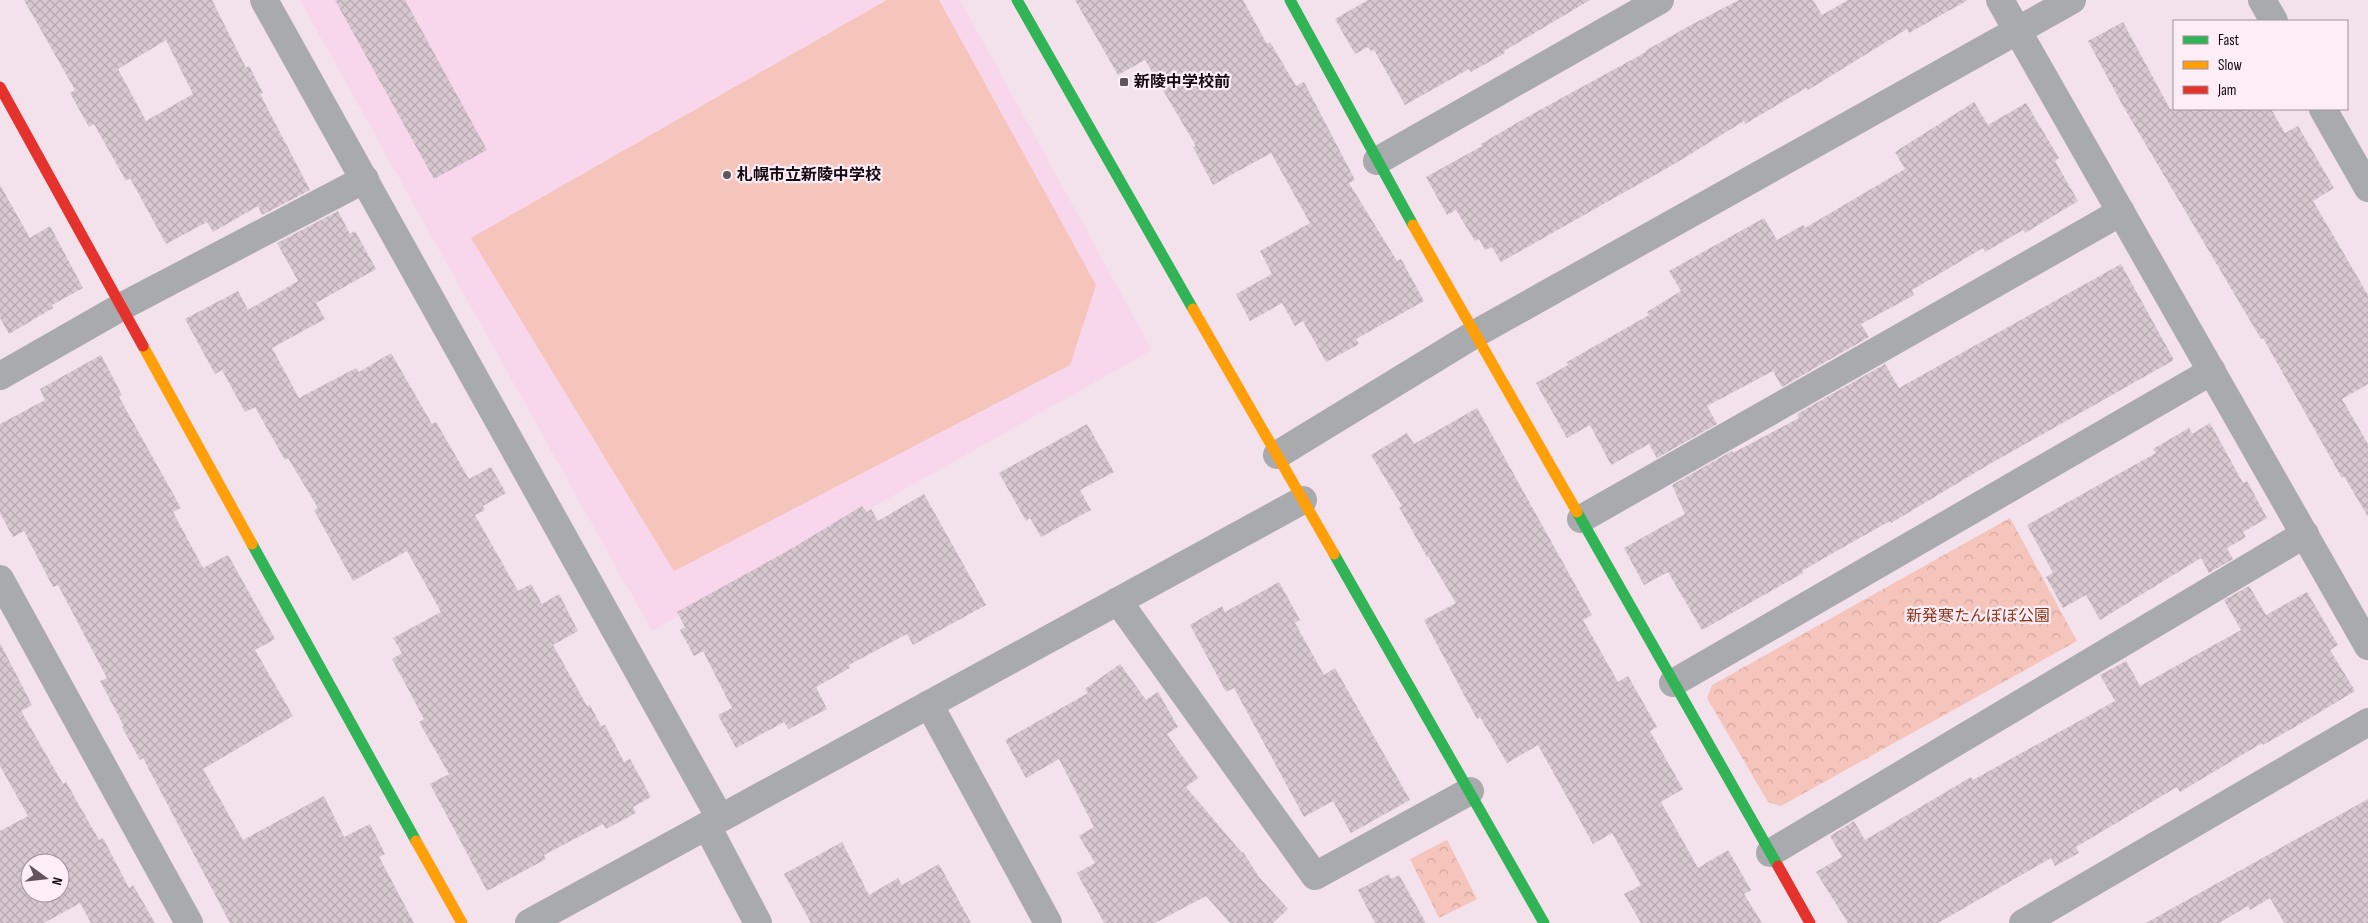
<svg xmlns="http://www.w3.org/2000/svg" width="2368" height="923" viewBox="0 0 2368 923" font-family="'Sofia Sans Condensed','Noto Sans JP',sans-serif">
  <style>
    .built { fill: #f8d6eb }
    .park { fill: url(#park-crowns) }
    .garden { fill: #f5c4bb }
    .building { fill: url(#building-cross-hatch); fill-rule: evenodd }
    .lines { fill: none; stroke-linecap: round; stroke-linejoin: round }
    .street { stroke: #a9aaae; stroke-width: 28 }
    .fast { stroke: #30b455; stroke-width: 11 }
    .slow { stroke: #ff9f0a; stroke-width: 11 }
    .jam { stroke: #e5322d; stroke-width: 11 }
    .poi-dot { fill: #62545d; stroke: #fdedf7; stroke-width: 2 }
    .labels { text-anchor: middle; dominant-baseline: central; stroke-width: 4.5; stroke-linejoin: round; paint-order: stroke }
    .poi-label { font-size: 16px; font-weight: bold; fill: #140810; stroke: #fdedf7; text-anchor: start }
    .park-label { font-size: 16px; fill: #8a3616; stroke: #fdedf7 }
  </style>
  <defs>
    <pattern id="park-crowns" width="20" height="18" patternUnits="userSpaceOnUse" patternTransform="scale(1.25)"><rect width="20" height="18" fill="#f5c4bb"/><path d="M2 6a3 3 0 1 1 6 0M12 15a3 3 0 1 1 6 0" fill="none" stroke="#d1a7a0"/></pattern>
    <pattern id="building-cross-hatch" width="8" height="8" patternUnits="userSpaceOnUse" patternTransform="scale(1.25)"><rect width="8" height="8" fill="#d7c7ce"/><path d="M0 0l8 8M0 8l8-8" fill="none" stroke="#b8a9b0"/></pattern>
  </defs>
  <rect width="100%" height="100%" fill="#f3e1ec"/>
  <!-- built -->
  <path class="built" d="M 300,0 L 960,0 L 1152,350 L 652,631 Z"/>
  <!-- park -->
  <g class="park">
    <path d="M 2010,518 L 2077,641 L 1781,806 L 1768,802 L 1707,698 L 1712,685 Z"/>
    <path d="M 1447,840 L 1477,899 L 1439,918 L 1410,859 Z"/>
  </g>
  <!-- garden -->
  <path class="garden" d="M 887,0 L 939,0 L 1096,285 L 1070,365 L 674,571 L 471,238 Z"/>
  <!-- building -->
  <g class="building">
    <path d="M 24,0 L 212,0 L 246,68 L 249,66 L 263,93 L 260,94 L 310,190 L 262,215 L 258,206 L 213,232 L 207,222 L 166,244 L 130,178 L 126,181 L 94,124 L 89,127 L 70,93 L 75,90 ZM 166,40 L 193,94 L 146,121 L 118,69 Z"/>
    <path d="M 335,0 L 405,0 L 487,150 L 434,179 Z"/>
    <path d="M 1075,0 L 1243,0 L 1267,44 L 1270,42 L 1296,86 L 1304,82 L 1355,180 L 1349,183 L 1397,261 L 1401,259 L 1424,301 L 1356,339 L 1359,344 L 1326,362 L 1303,321 L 1295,326 L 1282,303 L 1250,321 L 1236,294 L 1272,274 L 1260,251 L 1310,223 L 1271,153 L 1213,185 L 1193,147 L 1196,146 L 1145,60 L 1118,75 Z"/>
    <path d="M 1368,0 L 1590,0 L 1504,51 L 1505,53 L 1471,72 L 1469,69 L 1405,105 L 1374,50 L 1371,51 L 1368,47 L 1355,54 L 1335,19 Z"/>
    <path d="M 1739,0 L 1813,0 L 1822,15 L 1848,0 L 1968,0 L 1909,33 L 1907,29 L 1808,90 L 1806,88 L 1745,124 L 1744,121 L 1676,163 L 1501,262 L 1492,247 L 1485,250 L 1479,239 L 1475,241 L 1456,210 L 1447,215 L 1426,177 L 1482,146 L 1481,144 L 1527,117 L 1646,52 L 1645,51 L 1689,26 Z"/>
    <path d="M 2123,22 L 2170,109 L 2271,109 L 2285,133 L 2298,126 L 2334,188 L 2313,201 L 2368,295 L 2368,384 L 2342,399 L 2368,444 L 2368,517 L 2344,476 L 2342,478 L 2263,338 L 2261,339 L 2123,106 L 2088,41 Z"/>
    <path d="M 1974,102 L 1988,125 L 2026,103 L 2059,158 L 2055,161 L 2078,201 L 2025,233 L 2023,230 L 1985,252 L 1983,248 L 1912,290 L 1914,295 L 1861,324 L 1869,337 L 1782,387 L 1773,371 L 1707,406 L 1717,424 L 1657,458 L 1649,444 L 1611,465 L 1590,425 L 1567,438 L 1536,383 L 1568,365 L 1567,362 L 1649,315 L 1647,312 L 1681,291 L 1669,271 L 1764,218 L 1777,240 L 1803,225 L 1805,228 L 1905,169 L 1895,152 Z"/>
    <path d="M 0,185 L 30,238 L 50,226 L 83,288 L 52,305 L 53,308 L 9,334 L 0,318 Z"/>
    <path d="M 338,211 L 350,234 L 355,231 L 376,269 L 316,303 L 325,319 L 272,348 L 299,398 L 356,368 L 359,372 L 391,353 L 432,424 L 436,422 L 469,479 L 491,467 L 506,493 L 483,506 L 485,510 L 475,515 L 518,591 L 531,584 L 542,604 L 559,594 L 578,631 L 553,645 L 587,706 L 590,705 L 601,726 L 605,725 L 624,762 L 630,759 L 651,797 L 633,807 L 636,813 L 606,829 L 603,824 L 544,855 L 546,859 L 487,891 L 430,784 L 449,774 L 419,722 L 424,719 L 392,659 L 402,653 L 393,638 L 441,612 L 407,551 L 353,581 L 314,510 L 318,508 L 288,458 L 285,460 L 255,407 L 245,412 L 222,370 L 215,374 L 185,319 L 238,291 L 248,310 L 298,281 L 277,243 Z"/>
    <path d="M 2121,264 L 2174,360 L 1988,465 L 1891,523 L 1890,521 L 1840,549 L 1802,571 L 1803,573 L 1702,630 L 1668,572 L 1644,585 L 1624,548 L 1685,514 L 1672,485 L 1732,451 L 1733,453 L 1799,418 L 1797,414 L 1885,364 L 1899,388 Z"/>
    <path d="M 101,355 L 122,395 L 119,397 L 181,508 L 173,512 L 203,568 L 228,555 L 275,639 L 255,650 L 293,716 L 203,769 L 243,840 L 324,796 L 344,837 L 370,824 L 385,854 L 379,857 L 414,923 L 230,923 L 143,758 L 140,760 L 122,727 L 124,726 L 100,681 L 107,678 L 58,585 L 53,587 L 24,531 L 13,537 L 0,513 L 0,424 L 45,400 L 40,389 Z"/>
    <path d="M 1477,408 L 1592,615 L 1583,620 L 1618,682 L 1628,676 L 1657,727 L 1650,731 L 1683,789 L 1661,802 L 1698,868 L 1728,850 L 1751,890 L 1744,894 L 1762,923 L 1641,923 L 1624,894 L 1641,885 L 1612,833 L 1593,844 L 1538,745 L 1507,763 L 1480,717 L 1477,719 L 1424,620 L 1456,603 L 1428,556 L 1427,557 L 1399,507 L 1402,506 L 1371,455 L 1407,433 L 1414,444 Z"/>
    <path d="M 2210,423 L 2243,483 L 2247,481 L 2267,518 L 2243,532 L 2246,537 L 2227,548 L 2233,559 L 2209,573 L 2201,558 L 2100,620 L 2086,595 L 2063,608 L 2046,577 L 2053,573 L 2027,525 L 2156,453 L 2153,449 L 2189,428 L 2192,434 Z"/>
    <path d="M 1087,424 L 1114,472 L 1080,490 L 1091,510 L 1041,537 L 1030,518 L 1026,521 L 999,473 Z"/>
    <path d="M 924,494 L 986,605 L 913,645 L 907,634 L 849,665 L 850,668 L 816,687 L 827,709 L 789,729 L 784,722 L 736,748 L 718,715 L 732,708 L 703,651 L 694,656 L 680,630 L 685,627 L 677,612 L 791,549 L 862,506 L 867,512 L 871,509 L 878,521 Z"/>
    <path d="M 1279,582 L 1300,620 L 1295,623 L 1324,675 L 1335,668 L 1410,800 L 1351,833 L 1333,801 L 1304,817 L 1234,688 L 1226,692 L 1190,625 L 1222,606 L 1225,612 Z"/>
    <path d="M 2249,586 L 2266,615 L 2307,592 L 2338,645 L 2330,650 L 2355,691 L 2300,724 L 2263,745 L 2262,743 L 2180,792 L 2177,787 L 2076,847 L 2079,853 L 2055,866 L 2051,858 L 1938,923 L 1848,923 L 1816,872 L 1842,857 L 1830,836 L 1854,821 L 1865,840 L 1971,777 L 1973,780 L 2115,701 L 2100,675 L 2126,661 L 2140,686 L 2241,630 L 2224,600 Z"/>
    <path d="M 0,643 L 32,705 L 21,711 L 63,784 L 66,782 L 99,840 L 103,838 L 129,888 L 133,885 L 155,923 L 91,923 L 80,903 L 44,923 L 0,923 L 0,831 L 28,816 L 0,766 ZM 30,863 L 60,863 L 60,893 L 30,893 Z"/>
    <path d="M 1120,664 L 1146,700 L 1158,692 L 1178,727 L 1167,734 L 1198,778 L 1186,787 L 1242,853 L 1243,852 L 1259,877 L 1288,909 L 1273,923 L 1230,923 L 1206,896 L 1155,923 L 1104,923 L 1077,873 L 1095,863 L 1079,836 L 1094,827 L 1059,759 L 1026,778 L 1005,740 L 1088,693 L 1085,689 Z"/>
    <path d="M 2368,799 L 2368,923 L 2284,923 L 2270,898 L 2250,910 L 2248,906 L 2219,923 L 2146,923 Z"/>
    <path d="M 842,842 L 869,895 L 898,878 L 902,885 L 939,864 L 971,923 L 811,923 L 784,874 Z"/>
    <path d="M 1389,874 L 1391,879 L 1399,875 L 1426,923 L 1375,923 L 1358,890 Z"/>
  </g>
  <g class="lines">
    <!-- street -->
    <g class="street">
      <path d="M 264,0 L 720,818"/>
      <path d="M 2000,0 L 2368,646"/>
      <path d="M 2262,0 L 2274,21"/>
      <path d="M 2323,109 L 2368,188"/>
      <path d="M 1377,161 L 1660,0"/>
      <path d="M 0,376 L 121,307 L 365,179"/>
      <path d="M 1277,455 L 1475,334 L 2072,0"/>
      <path d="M 1581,519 L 2121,212"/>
      <path d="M 0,579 L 189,923"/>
      <path d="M 1118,601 L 1315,876 L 1470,791"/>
      <path d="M 1673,683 L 2212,371"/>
      <path d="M 929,704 L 1048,923"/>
      <path d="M 707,826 L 758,923"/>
      <path d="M 1770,853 L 2305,534"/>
      <path d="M 529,923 L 1303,500"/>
      <path d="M 2023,923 L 2368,722"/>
    </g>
    <!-- fast -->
    <g class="fast">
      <path d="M 1017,0 L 1193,309"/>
      <path d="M 1290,0 L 1413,225"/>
      <path d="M 1577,512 L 1778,866"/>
      <path d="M 252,544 L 416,841"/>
      <path d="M 1334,554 L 1544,923"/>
    </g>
    <!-- slow -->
    <g class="slow">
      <path d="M 1413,225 L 1577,512"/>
      <path d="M 1193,309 L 1334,554"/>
      <path d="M 143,346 L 252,544"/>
      <path d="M 416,841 L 462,923"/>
    </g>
    <!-- jam -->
    <g class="jam">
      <path d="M 0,87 L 143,346"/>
      <path d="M 1778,866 L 1810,923"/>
    </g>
  </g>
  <!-- markers -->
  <g class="poi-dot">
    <rect x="1119" y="77" width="10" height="10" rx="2.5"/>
    <circle cx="727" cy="175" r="5"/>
  </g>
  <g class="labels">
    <!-- poi labels -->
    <g class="poi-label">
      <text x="1134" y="82">新陵中学校前</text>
      <text x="737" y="175">札幌市立新陵中学校</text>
    </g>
    <!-- park labels -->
    <g class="park-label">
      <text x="1978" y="616">新発寒たんぽぽ公園</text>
    </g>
  </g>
  <!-- legend -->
  <rect x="2173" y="20" width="175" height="90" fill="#fdedf7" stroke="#a0919b"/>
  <rect x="2183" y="36" width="25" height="8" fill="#30b455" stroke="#a0919b"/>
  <text x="2218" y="45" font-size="15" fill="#140810">Fast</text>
  <rect x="2183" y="61" width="25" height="8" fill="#ff9f0a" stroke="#a0919b"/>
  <text x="2218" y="70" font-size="15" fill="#140810">Slow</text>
  <rect x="2183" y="86" width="25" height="8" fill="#e5322d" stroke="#a0919b"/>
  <text x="2218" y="95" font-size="15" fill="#140810">Jam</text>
  <!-- north arrow -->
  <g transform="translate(45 878) rotate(105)"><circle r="24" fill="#fdedf7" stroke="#a0919b"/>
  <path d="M0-4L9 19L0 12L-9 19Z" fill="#62545d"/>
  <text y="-8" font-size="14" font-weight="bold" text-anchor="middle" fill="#140810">N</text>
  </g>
</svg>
